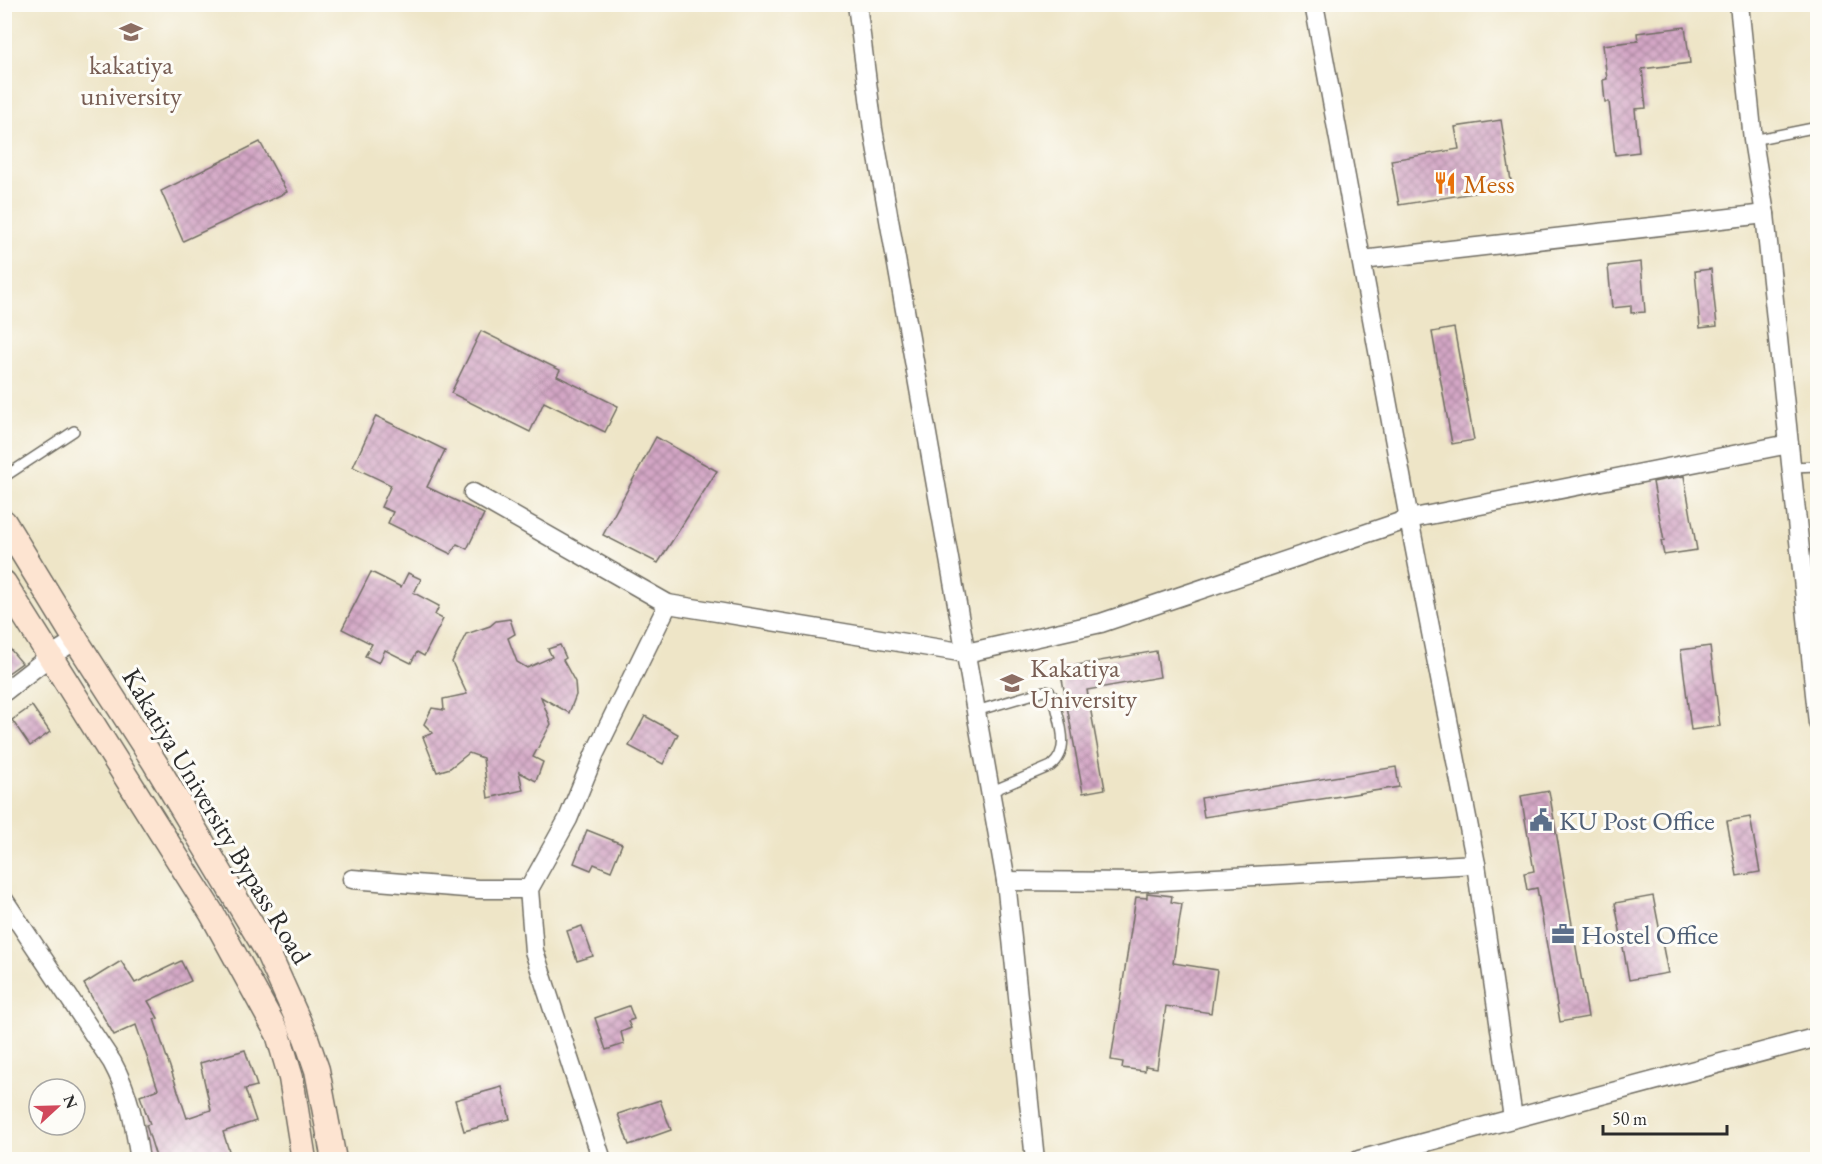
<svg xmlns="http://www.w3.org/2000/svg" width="1822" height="1164" viewBox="0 0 1822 1164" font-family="'EB Garamond',serif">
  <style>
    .building { fill: url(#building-cross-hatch) }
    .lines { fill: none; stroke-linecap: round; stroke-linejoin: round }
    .service-casing { stroke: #6f6c62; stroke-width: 12 }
    .minor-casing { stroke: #6f6c62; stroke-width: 21 }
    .secondary-casing { stroke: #6f6c62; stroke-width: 27 }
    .service { stroke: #fff; stroke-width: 9 }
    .minor { stroke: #fff; stroke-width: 18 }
    .secondary { stroke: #fde4d1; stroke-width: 24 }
    .labels { text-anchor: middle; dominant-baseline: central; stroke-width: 6; stroke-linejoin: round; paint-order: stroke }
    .education-label { font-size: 27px; fill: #785e54; stroke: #fdfcf7 }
    .food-label { font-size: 27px; fill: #c56008; stroke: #fdfcf7; text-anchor: start }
    .street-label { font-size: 27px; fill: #2b2b2b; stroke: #fdfcf7 }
    .service-label { font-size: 27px; fill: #4e5e75; stroke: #fdfcf7; text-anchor: start }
  </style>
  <defs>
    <pattern id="building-cross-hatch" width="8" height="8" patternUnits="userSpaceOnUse" patternTransform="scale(1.5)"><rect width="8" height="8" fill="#d3a6c5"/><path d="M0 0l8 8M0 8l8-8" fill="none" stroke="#ab87a0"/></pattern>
  </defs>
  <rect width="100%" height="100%" fill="#fdfcf7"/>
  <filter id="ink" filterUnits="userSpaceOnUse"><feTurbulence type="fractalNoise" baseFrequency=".0167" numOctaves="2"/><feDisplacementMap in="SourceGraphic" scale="12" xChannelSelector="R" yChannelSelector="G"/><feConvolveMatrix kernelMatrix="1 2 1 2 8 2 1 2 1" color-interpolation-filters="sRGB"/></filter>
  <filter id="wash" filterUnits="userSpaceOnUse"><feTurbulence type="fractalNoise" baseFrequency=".008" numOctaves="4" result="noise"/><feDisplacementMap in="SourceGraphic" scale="24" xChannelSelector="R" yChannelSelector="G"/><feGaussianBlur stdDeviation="1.35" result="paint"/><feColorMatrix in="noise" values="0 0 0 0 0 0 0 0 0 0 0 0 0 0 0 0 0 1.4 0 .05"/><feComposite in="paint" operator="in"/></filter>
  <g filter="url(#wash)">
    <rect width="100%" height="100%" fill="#eee5c7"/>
    <g id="blocks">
      <!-- building -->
      <g class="building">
        <path d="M 1685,27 L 1690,63 L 1642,69 L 1646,108 L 1635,109 L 1639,152 L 1615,155 L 1609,102 L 1605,102 L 1603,80 L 1607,79 L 1603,45 L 1638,41 L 1637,33 Z"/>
        <path d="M 1501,120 L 1512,187 L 1399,205 L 1391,160 L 1459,149 L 1455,127 Z"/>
        <path d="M 260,142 L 287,192 L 183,241 L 161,191 Z"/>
        <path d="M 1641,262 L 1645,312 L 1631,313 L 1631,306 L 1612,308 L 1608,266 Z"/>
        <path d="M 1711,269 L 1717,326 L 1700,328 L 1695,271 Z"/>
        <path d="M 1454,328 L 1474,440 L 1452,444 L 1432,332 Z"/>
        <path d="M 481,331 L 560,370 L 557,376 L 618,406 L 605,432 L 544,402 L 530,432 L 451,393 Z"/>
        <path d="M 376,416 L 445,450 L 427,487 L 484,514 L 467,549 L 457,544 L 451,554 L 388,523 L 393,512 L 381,507 L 391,485 L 353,467 Z"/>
        <path d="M 656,437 L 717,471 L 658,563 L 603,535 Z"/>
        <path d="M 1684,476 L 1697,550 L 1664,555 L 1661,541 L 1664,541 L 1653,482 Z"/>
        <path d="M 371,572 L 401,587 L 408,573 L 421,579 L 414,593 L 439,606 L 435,615 L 443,619 L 424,656 L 417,652 L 411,663 L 385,650 L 379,663 L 365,656 L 372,644 L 342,629 Z"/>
        <path d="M 510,619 L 515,634 L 508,638 L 517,662 L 527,668 L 552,657 L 548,649 L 560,645 L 566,658 L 563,660 L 575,682 L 576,695 L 569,713 L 541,697 L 551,724 L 533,757 L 543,762 L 536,781 L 519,772 L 523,790 L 488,798 L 483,758 L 469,753 L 450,768 L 437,772 L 423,737 L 433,733 L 424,724 L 432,708 L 444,710 L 443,699 L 467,694 L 452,662 L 466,634 L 490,626 L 496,621 Z"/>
        <path d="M 4,642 L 22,663 L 4,676 Z"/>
        <path d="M 1710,646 L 1720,726 L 1691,730 L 1681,650 Z"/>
        <path d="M 1156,651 L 1160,677 L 1087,690 L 1105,789 L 1083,793 L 1060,668 Z"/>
        <path d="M 32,706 L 50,732 L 30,746 L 12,720 Z"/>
        <path d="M 645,716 L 678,734 L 663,764 L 629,746 Z"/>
        <path d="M 1396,767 L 1399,787 L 1204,817 L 1201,798 Z"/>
        <path d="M 1549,791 L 1588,1017 L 1560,1022 L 1537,888 L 1527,890 L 1524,873 L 1534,871 L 1521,796 Z"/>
        <path d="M 1750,817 L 1760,872 L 1737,876 L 1727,821 Z"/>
        <path d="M 587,830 L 622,844 L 611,871 L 594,864 L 591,870 L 574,863 Z"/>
        <path d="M 1147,893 L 1172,896 L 1171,902 L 1182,904 L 1173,963 L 1217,970 L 1211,1013 L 1166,1006 L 1157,1068 L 1145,1066 L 1145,1071 L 1122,1068 L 1123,1062 L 1111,1060 L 1136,897 L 1147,898 Z"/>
        <path d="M 1653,896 L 1668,973 L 1629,980 L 1615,903 Z"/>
        <path d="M 582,926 L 593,956 L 577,961 L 567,931 Z"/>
        <path d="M 121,961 L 135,983 L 181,961 L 191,981 L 148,1001 L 158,1018 L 154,1019 L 187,1118 L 211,1110 L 200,1063 L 245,1050 L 257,1086 L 245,1089 L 256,1121 L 223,1132 L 232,1160 L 157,1160 L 146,1125 L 150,1124 L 140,1096 L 158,1089 L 136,1025 L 114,1035 L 84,984 Z"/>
        <path d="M 629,1006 L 634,1019 L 628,1021 L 631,1028 L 621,1032 L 624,1044 L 606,1050 L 595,1018 Z"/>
        <path d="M 502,1087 L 510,1119 L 464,1131 L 455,1100 Z"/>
        <path d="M 660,1100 L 671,1130 L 629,1145 L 618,1114 Z"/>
      </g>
    </g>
  </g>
  <g filter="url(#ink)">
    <use href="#blocks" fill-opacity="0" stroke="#6f6c62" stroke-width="1.5"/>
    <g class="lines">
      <!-- service casing -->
      <g class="service-casing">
        <g id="service">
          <path d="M 1753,140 L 1818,127"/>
          <path d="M 1792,467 L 1818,466"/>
          <path d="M 4,477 L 74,431"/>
          <path d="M 976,711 L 1044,691 L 1050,692 L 1054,698 C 1059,721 1072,750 1051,766 L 990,792"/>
        </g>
      </g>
      <!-- minor casing -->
      <g class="minor-casing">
        <g id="minor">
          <path d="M 857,4 L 873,129 L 1006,881 L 1035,1160"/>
          <path d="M 1314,4 L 1409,519 L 1476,864 L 1513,1118"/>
          <path d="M 1739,4 L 1753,140 L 1765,214 L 1818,723"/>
          <path d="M 1362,260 L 1765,214"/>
          <path d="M 473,493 L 668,604 L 966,653 L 1101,623 L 1409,519 L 1789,444"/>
          <path d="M 4,692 L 49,657 L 76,640"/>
          <path d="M 352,879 L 478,889 L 529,889"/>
          <path d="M 1006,881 L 1142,882 L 1476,864"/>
          <path d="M 4,900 L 112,1062 C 130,1095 134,1123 140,1160"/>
          <path d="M 602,1160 L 534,951 L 529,889 L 568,819 L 595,753 L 668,604"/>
          <path d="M 1359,1160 L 1818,1037"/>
        </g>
      </g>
      <!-- secondary casing -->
      <g class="secondary-casing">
        <g id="secondary">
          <path d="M 4,522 L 76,640 L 155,763 L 267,951 L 306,1038 L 317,1070 L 334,1160"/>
          <path d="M 4,583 L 211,912 L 278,1034 L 291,1078 L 304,1160"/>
        </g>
      </g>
      <!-- service -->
      <use href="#service" class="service"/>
      <!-- minor -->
      <use href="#minor" class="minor"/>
      <!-- secondary -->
      <use href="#secondary" class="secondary"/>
    </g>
  </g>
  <!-- icons -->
  <defs>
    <g id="university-bare" transform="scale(1.8)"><path d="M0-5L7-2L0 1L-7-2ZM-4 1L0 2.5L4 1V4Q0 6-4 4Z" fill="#8d6e63" stroke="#fdfcf7" stroke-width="2.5" paint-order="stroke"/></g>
    <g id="restaurant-bare" transform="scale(1.8)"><path d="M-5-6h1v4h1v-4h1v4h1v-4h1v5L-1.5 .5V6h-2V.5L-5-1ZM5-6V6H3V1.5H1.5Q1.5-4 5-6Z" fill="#e8710a" stroke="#fdfcf7" stroke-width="2.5" paint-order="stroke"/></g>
    <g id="civic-bare" transform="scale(1.8)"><path d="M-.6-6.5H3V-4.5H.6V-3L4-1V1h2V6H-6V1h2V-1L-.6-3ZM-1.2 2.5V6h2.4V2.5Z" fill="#5c6f8a" stroke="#fdfcf7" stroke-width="2.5" paint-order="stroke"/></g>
    <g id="office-bare" transform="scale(1.8)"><path d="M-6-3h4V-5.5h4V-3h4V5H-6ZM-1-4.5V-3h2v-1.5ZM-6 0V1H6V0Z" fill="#5c6f8a" stroke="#fdfcf7" stroke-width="2.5" paint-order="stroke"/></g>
  </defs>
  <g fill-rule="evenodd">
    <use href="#university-bare" x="131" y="32"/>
    <use href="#restaurant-bare" x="1445" y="183"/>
    <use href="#university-bare" x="1012" y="683"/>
    <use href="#civic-bare" x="1541" y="820"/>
    <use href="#office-bare" x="1563" y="934"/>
  </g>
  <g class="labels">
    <!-- education labels -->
    <g class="education-label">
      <text x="131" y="64">kakatiya<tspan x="131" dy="31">university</tspan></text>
      <text x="1030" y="667" text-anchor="start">Kakatiya<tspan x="1030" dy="31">University</tspan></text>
    </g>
    <!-- food labels -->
    <g class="food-label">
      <text x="1463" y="183">Mess</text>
    </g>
    <!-- street labels -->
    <g class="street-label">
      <text transform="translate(217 816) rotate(59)">Kakatiya University Bypass Road</text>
    </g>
    <!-- service labels -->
    <g class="service-label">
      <text x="1559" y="820">KU Post Office</text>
      <text x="1581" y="934">Hostel Office</text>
    </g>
  </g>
  <!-- margin -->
  <rect width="1822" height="1164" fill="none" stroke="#fdfcf7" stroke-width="24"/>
  <!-- north arrow -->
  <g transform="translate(57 1107) rotate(68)"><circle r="28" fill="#fdfcf7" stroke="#a9a8a5" stroke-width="1.5"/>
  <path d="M0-4.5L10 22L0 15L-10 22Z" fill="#d1495b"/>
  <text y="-9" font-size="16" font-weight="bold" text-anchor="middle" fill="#2b2b2b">N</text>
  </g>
  <!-- scale -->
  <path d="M1603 1125v9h124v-9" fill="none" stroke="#2b2b2b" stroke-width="3"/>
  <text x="1612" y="1125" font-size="18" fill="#2b2b2b" stroke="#fdfcf7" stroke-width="4.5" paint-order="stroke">50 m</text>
</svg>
